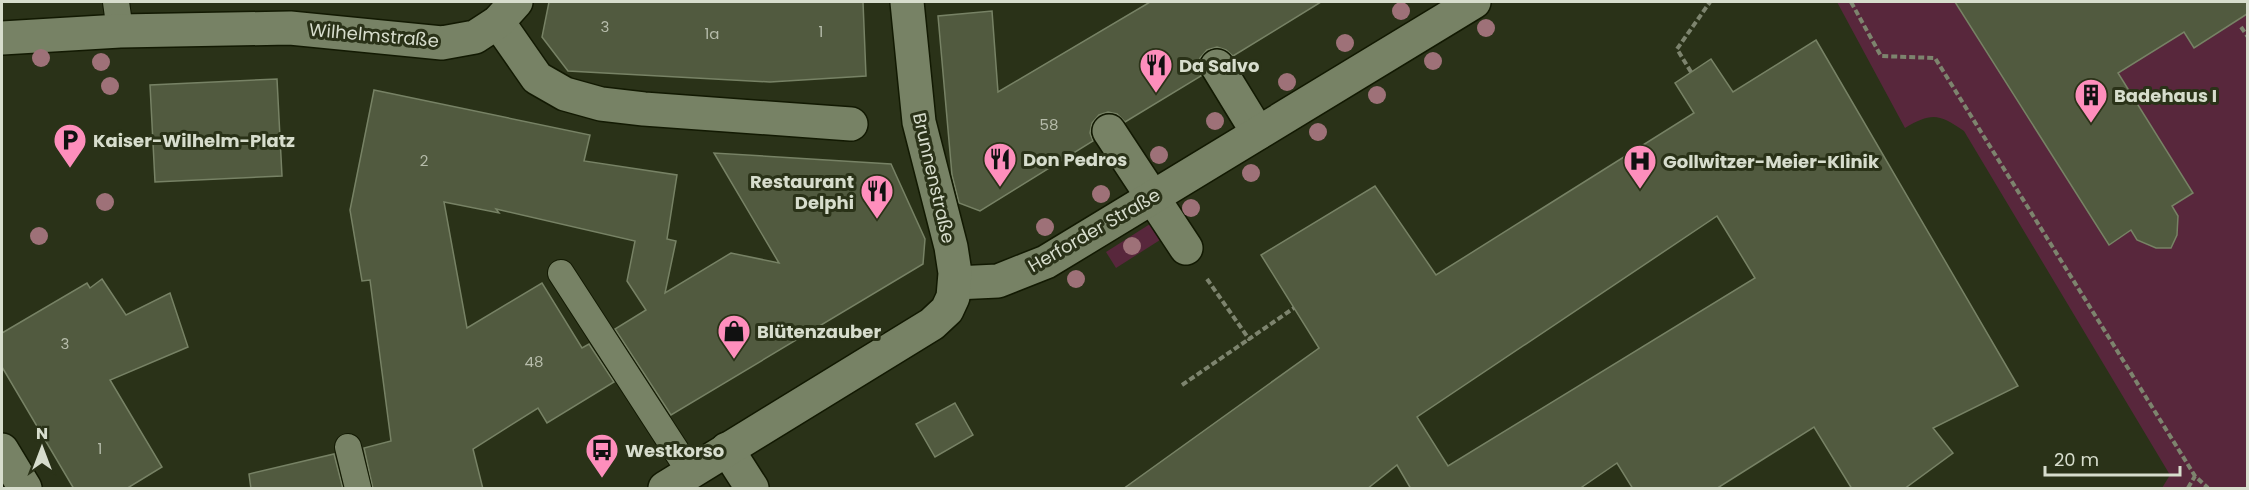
<svg xmlns="http://www.w3.org/2000/svg" width="2249" height="490" viewBox="0 0 2249 490" font-family="Poppins,sans-serif">
  <style>
    .green { fill: #58273c }
    .building { fill: #515a3f; stroke: #778265; stroke-width: 1.5; fill-rule: evenodd }
    .lines { fill: none; stroke-linecap: round; stroke-linejoin: round }
    .service-casing { stroke: #121902; stroke-width: 28 }
    .pedestrian-casing { stroke: #121902; stroke-width: 36 }
    .minor-casing { stroke: #121902; stroke-width: 36 }
    .path { stroke: #7d846e; stroke-width: 4; stroke-dasharray: 6 3; stroke-linecap: butt }
    .service { stroke: #778265; stroke-width: 26 }
    .pedestrian { stroke: #778265; stroke-width: 33 }
    .minor { stroke: #778265; stroke-width: 33 }
    .tree { fill: #9e7178 }
    .labels { text-anchor: middle; dominant-baseline: central; stroke-width: 6; stroke-linejoin: round; paint-order: stroke }
    .number-label { font-size: 15px; fill: #b6bcaa }
    .street-label { font-size: 18px; fill: #d7ddcd; stroke: #2a3218 }
    .poi-label { font-size: 18px; font-weight: bold; fill: #d7ddcd; stroke: #2a3218; text-anchor: start }
  </style>
  <rect width="100%" height="100%" fill="#2a3218"/>
  <!-- green -->
  <g class="green">
    <path d="M 1837,2 L 2247,2 L 2247,488 L 2162,488 L 2170,475 L 1964,131 C 1939,114 1932,112 1905,128 Z"/>
    <path d="M 1150,224 L 1160,240 L 1116,268 L 1106,252 Z"/>
  </g>
  <!-- building -->
  <g class="building">
    <path d="M 549,2 L 863,2 L 866,76 L 770,82 L 568,71 L 542,37 Z"/>
    <path d="M 1150,2 L 1321,2 L 1233,56 L 1226,50 L 1217,47 L 1207,50 L 1200,58 L 1198,66 L 1201,76 L 1125,122 L 1117,114 L 1108,112 L 1099,115 L 1092,123 L 1090,133 L 1093,141 L 980,211 L 959,203 L 952,175 L 938,16 L 992,11 L 998,92 Z"/>
    <path d="M 1955,2 L 2247,2 L 2247,14 L 2194,48 L 2184,32 L 2118,73 L 2193,193 L 2172,206 L 2178,216 L 2177,235 L 2171,248 L 2156,248 L 2137,240 L 2131,230 L 2109,245 Z"/>
    <path d="M 1816,40 L 2018,386 L 1933,428 L 1953,453 L 1904,489 L 1852,489 L 1814,427 L 1716,489 L 1633,489 L 1617,463 L 1579,489 L 1411,489 L 1397,465 L 1367,489 L 1123,489 L 1319,348 L 1261,255 L 1375,186 L 1436,275 L 1694,113 L 1675,83 L 1711,59 L 1733,92 ZM 1717,216 L 1755,278 L 1448,466 L 1417,417 Z"/>
    <path d="M 277,79 L 282,176 L 155,182 L 150,85 Z"/>
    <path d="M 374,90 L 590,135 L 584,161 L 677,175 L 667,239 L 676,241 L 665,293 L 731,253 L 779,263 L 714,153 L 891,164 L 925,239 L 923,264 L 671,415 L 615,329 L 646,310 L 627,281 L 635,241 L 496,209 L 499,213 L 444,202 L 467,328 L 542,283 L 582,348 L 589,344 L 614,382 L 547,423 L 538,408 L 473,449 L 483,489 L 373,489 L 364,448 L 391,441 L 370,280 L 362,281 L 350,210 Z"/>
    <path d="M 102,279 L 126,315 L 170,293 L 188,347 L 110,380 L 162,467 L 126,489 L 74,489 L 2,367 L 2,333 L 87,283 L 90,288 Z"/>
    <path d="M 955,403 L 973,435 L 935,457 L 916,424 Z"/>
    <path d="M 334,454 L 343,489 L 251,489 L 249,474 Z"/>
  </g>
  <g class="lines">
    <!-- service casing -->
    <g class="service-casing">
      <g id="service">
        <path d="M 116,2 L 120,31"/>
        <path d="M 561,273 L 690,472"/>
        <path d="M 348,447 L 358,488"/>
      </g>
    </g>
    <!-- pedestrian casing -->
    <g class="pedestrian-casing">
      <g id="pedestrian">
        <path d="M 1217,66 L 1258,133"/>
        <path d="M 1109,131 L 1186,248"/>
        <path d="M 955,283 L 998,281 L 1046,262 L 1474,2"/>
      </g>
    </g>
    <!-- minor casing -->
    <g class="minor-casing">
      <g id="minor">
        <path d="M 498,22 L 537,78 L 565,94 L 601,104 L 644,109 L 851,124"/>
        <path d="M 2,38 L 120,31 L 290,28 L 442,43 L 475,37 L 498,22 L 516,2"/>
        <path d="M 727,449 L 752,488"/>
        <path d="M 2,450 L 25,488"/>
        <path d="M 665,488 L 932,324 L 947,310 L 953,297 L 955,273 L 951,247 L 919,122 L 907,2"/>
      </g>
    </g>
    <!-- path -->
    <g class="path">
      <path d="M 1851,2 L 1881,56 L 1935,58 L 2195,476 L 2208,488"/>
      <path d="M 2241,27 L 2248,37"/>
      <path d="M 1691,72 L 1677,49 L 1710,2"/>
      <path d="M 1207,279 L 1249,339 L 1294,308"/>
      <path d="M 1182,385 L 1249,339"/>
      <path d="M 2188,488 L 2195,476"/>
    </g>
    <!-- service -->
    <use href="#service" class="service"/>
    <!-- pedestrian -->
    <use href="#pedestrian" class="pedestrian"/>
    <!-- minor -->
    <use href="#minor" class="minor"/>
  </g>
  <!-- trees -->
  <g class="tree">
    <circle cx="1401" cy="11" r="9"/>
    <circle cx="1486" cy="28" r="9"/>
    <circle cx="1345" cy="43" r="9"/>
    <circle cx="41" cy="58" r="9"/>
    <circle cx="1433" cy="61" r="9"/>
    <circle cx="101" cy="62" r="9"/>
    <circle cx="1287" cy="82" r="9"/>
    <circle cx="110" cy="86" r="9"/>
    <circle cx="1377" cy="95" r="9"/>
    <circle cx="1215" cy="121" r="9"/>
    <circle cx="1318" cy="132" r="9"/>
    <circle cx="1159" cy="155" r="9"/>
    <circle cx="1251" cy="173" r="9"/>
    <circle cx="1101" cy="194" r="9"/>
    <circle cx="105" cy="202" r="9"/>
    <circle cx="1191" cy="208" r="9"/>
    <circle cx="1045" cy="227" r="9"/>
    <circle cx="39" cy="236" r="9"/>
    <circle cx="1132" cy="246" r="9"/>
    <circle cx="1076" cy="279" r="9"/>
  </g>
  <!-- icons -->
  <defs>
    <g id="restaurant-pin" transform="scale(1.725)"><path d="M0 17L-7.5 6A9.5 9.5 0 1 1 7.5 6Z" fill="#fe8ebc" stroke="#2a3218"/><path d="M-5-6h1v4h1v-4h1v4h1v-4h1v5L-1.5 .5V6h-2V.5L-5-1ZM5-6V6H3V1.5H1.5Q1.5-4 5-6Z" fill="#111"/></g>
    <g id="building-pin" transform="scale(1.725)"><path d="M0 17L-7.5 6A9.5 9.5 0 1 1 7.5 6Z" fill="#fe8ebc" stroke="#2a3218"/><path d="M-4-6H4V6H1V3H-1V6H-4ZM-2.5-4.3h1.7v1.8h-1.7ZM.8-4.3h1.7v1.8H.8ZM-2.5-1h1.7V.8h-1.7ZM.8-1h1.7V.8H.8Z" fill="#111"/></g>
    <g id="parking-pin" transform="scale(1.725)"><path d="M0 17L-7.5 6A9.5 9.5 0 1 1 7.5 6Z" fill="#fe8ebc" stroke="#2a3218"/><path d="M-3.5-5.5H1a3.5 3.5 0 0 1 0 7H-1V5.5H-3.5ZM-1-3.4V-.6H.8a1.4 1.4 0 0 0 0-2.8Z" fill="#111"/></g>
    <g id="hospital-pin" transform="scale(1.725)"><path d="M0 17L-7.5 6A9.5 9.5 0 1 1 7.5 6Z" fill="#fe8ebc" stroke="#2a3218"/><path d="M-5-5h3v3.5h4V-5h3V5h-3V1.5h-4V5h-3Z" fill="#111"/></g>
    <g id="shop-pin" transform="scale(1.725)"><path d="M0 17L-7.5 6A9.5 9.5 0 1 1 7.5 6Z" fill="#fe8ebc" stroke="#2a3218"/><path d="M-5-2.5h2.3a2.7 3.5 0 0 1 5.4 0H5L5.5 6h-11ZM-1.5-2.5h3a1.5 2.3 0 0 0-3 0Z" fill="#111"/></g>
    <g id="bus-pin" transform="scale(1.725)"><path d="M0 17L-7.5 6A9.5 9.5 0 1 1 7.5 6Z" fill="#fe8ebc" stroke="#2a3218"/><path d="M-5-6H5V4H4V6H2V4H-2V6H-4V4H-5ZM-3.5-4V0h7V-4ZM-3.5 1.2v1.5H-2V1.2ZM2 1.2v1.5H3.5V1.2Z" fill="#111"/></g>
  </defs>
  <g fill-rule="evenodd">
    <use href="#restaurant-pin" x="1156" y="65"/>
    <use href="#building-pin" x="2091" y="95"/>
    <use href="#parking-pin" x="70" y="140"/>
    <use href="#restaurant-pin" x="1000" y="159"/>
    <use href="#hospital-pin" x="1640" y="161"/>
    <use href="#restaurant-pin" x="877" y="191"/>
    <use href="#shop-pin" x="734" y="331"/>
    <use href="#bus-pin" x="602" y="450"/>
  </g>
  <g class="labels">
    <!-- number labels -->
    <g class="number-label">
      <text x="605" y="26">3</text>
      <text x="821" y="31">1</text>
      <text x="712" y="33">1a</text>
      <text x="1049" y="124">58</text>
      <text x="424" y="160">2</text>
      <text x="65" y="343">3</text>
      <text x="534" y="361">48</text>
      <text x="100" y="448">1</text>
    </g>
    <!-- street labels -->
    <g class="street-label">
      <text transform="translate(374 35) rotate(5)">Wilhelmstraße</text>
      <text transform="translate(934 178) rotate(77)">Brunnenstraße</text>
      <text transform="translate(1094 230) rotate(-30)">Herforder Straße</text>
    </g>
    <!-- poi labels -->
    <g class="poi-label">
      <text x="1179" y="65">Da Salvo</text>
      <text x="2114" y="95">Badehaus I</text>
      <text x="93" y="140">Kaiser-Wilhelm-Platz</text>
      <text x="1023" y="159">Don Pedros</text>
      <text x="1663" y="161">Gollwitzer-Meier-Klinik</text>
      <text x="854" y="181" text-anchor="end">Restaurant<tspan x="854" dy="21">Delphi</tspan></text>
      <text x="757" y="331">Blütenzauber</text>
      <text x="625" y="450">Westkorso</text>
    </g>
  </g>
  <!-- border -->
  <rect width="2249" height="490" fill="none" stroke="#d7ddcd" stroke-width="6"/>
  <!-- north arrow -->
  <g transform="translate(42 448)" stroke="#2a3218" stroke-width="4.5" paint-order="stroke">
  <path d="M0-4.5L10 22L0 15L-10 22Z" fill="#d7ddcd"/>
  <text y="-9" font-size="16" font-weight="bold" text-anchor="middle" fill="#d7ddcd">N</text>
  </g>
  <!-- scale -->
  <path d="M2045 466v9h135v-9" fill="none" stroke="#d7ddcd" stroke-width="3"/>
  <text x="2054" y="466" font-size="18" fill="#d7ddcd" stroke="#2a3218" stroke-width="4.5" paint-order="stroke">20 m</text>
</svg>
